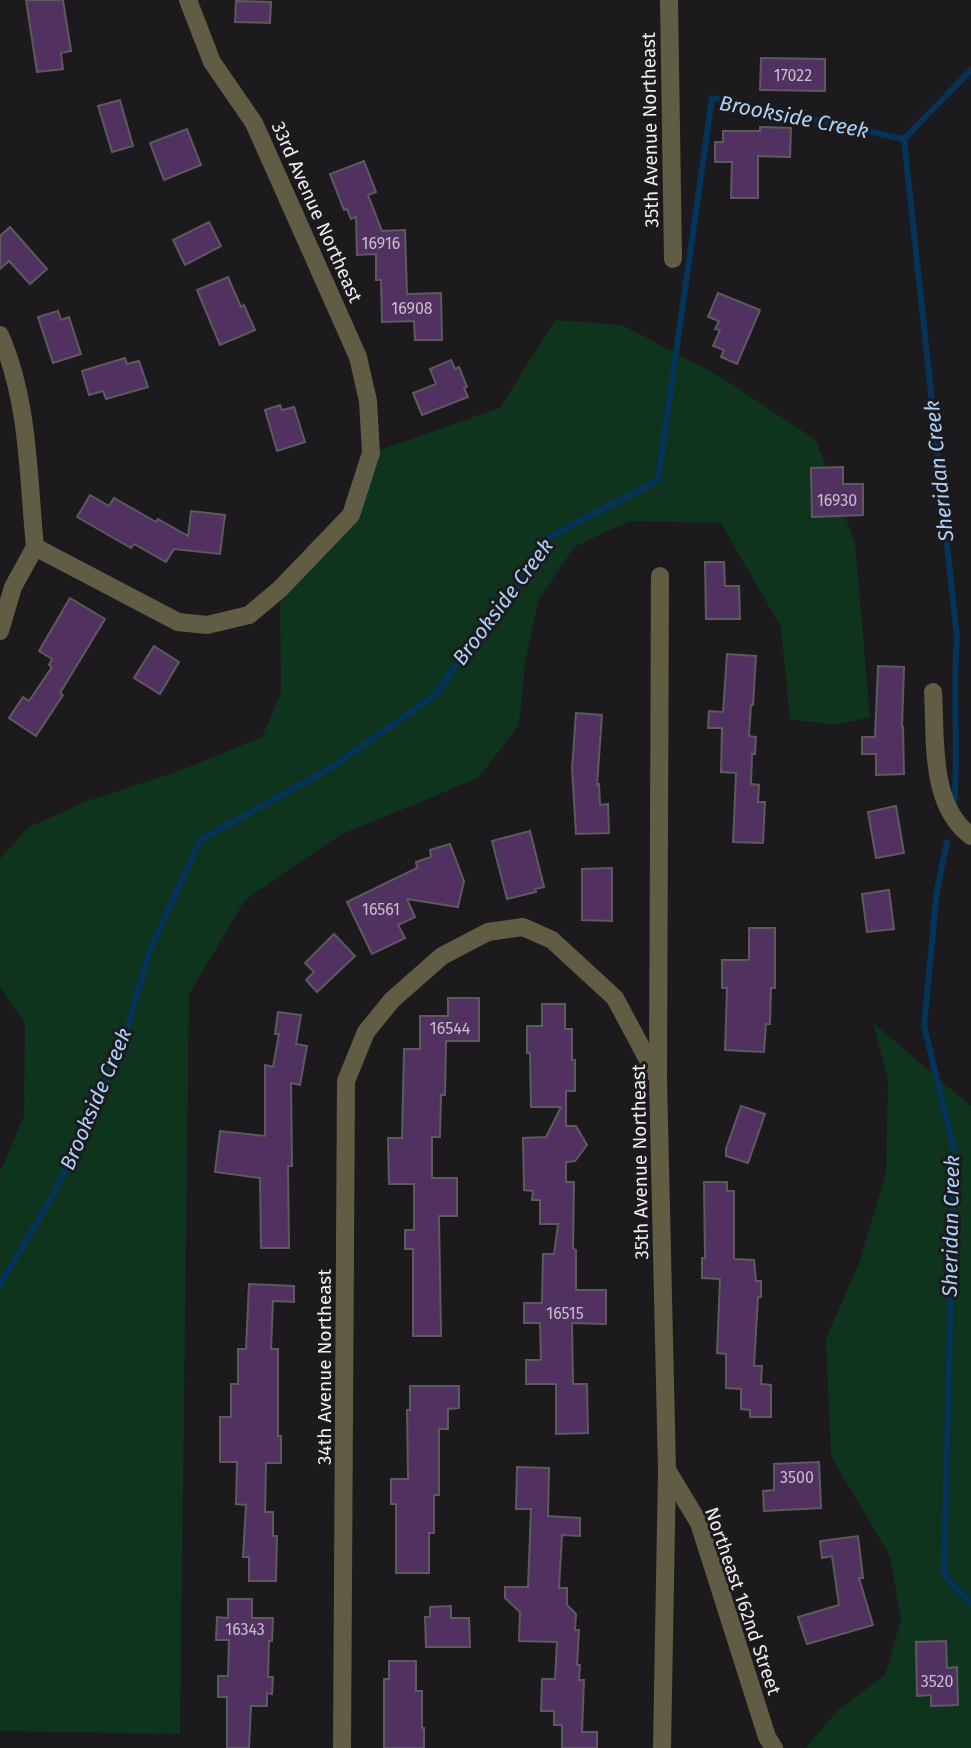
<svg xmlns="http://www.w3.org/2000/svg" width="971" height="1748" viewBox="0 0 971 1748" font-family="'Fira Sans',sans-serif">
  <style>
    .green { fill: #0e341d }
    .lines { fill: none; stroke-linecap: round; stroke-linejoin: round }
    .stream { stroke: #05345b; stroke-width: 6 }
    .building { fill: #51315f; stroke: #5d5a5f; stroke-width: 2 }
    .minor { stroke: #615d45; stroke-width: 18 }
    .labels { text-anchor: middle; dominant-baseline: central; stroke-width: 6; stroke-linejoin: round; paint-order: stroke }
    .number-label { font-size: 16px; fill: #c7becc }
    .street-label { font-size: 19px; fill: #eeedf0; stroke: #1d1a1e }
    .water-label { font-size: 21px; font-style: italic; fill: #abd1f8; stroke: #1d1a1e }
  </style>
  <rect width="100%" height="100%" fill="#1d1a1e"/>
  <!-- green -->
  <g class="green">
    <path d="M 555,320 L 622,325 L 719,376 L 816,440 L 855,543 L 870,717 L 834,725 L 790,719 L 781,627 L 721,523 L 629,521 L 574,547 L 538,601 L 525,663 L 519,725 L 478,778 L 340,835 L 245,900 L 189,994 L 180,1734 L 0,1731 L 0,1172 L 24,1116 L 25,1023 L 0,987 L 0,859 L 29,827 L 87,801 L 177,772 L 262,737 L 281,693 L 280,589 L 351,515 L 371,453 L 500,408 Z"/>
    <path d="M 873,1023 L 971,1106 L 971,1748 L 806,1748 L 837,1711 L 885,1675 L 901,1620 L 890,1556 L 831,1456 L 826,1339 L 860,1261 L 886,1172 L 888,1078 Z"/>
  </g>
  <g class="lines">
    <!-- stream -->
    <g class="stream">
      <path d="M 904,139 L 957,638 C 952,694 959,749 954,804"/>
      <path d="M 947,842 L 937,890 L 924,1026 L 954,1150 L 944,1575 L 971,1604"/>
      <path d="M 0,1285 L 53,1195 L 120,1052 L 150,950 L 200,840 L 329,769 L 435,695 L 471,643 L 494,621 L 548,538 L 658,480 L 712,98 L 904,139 L 971,70"/>
    </g>
  </g>
  <!-- building -->
  <g class="building">
    <path d="M 26,0 L 63,0 L 71,51 L 61,53 L 63,69 L 37,72 Z"/>
    <path d="M 236,1 L 271,2 L 270,23 L 235,22 Z"/>
    <path d="M 761,58 L 825,59 L 825,91 L 760,90 Z"/>
    <path d="M 120,100 L 133,146 L 112,152 L 98,106 Z"/>
    <path d="M 760,127 L 791,128 L 790,157 L 758,156 L 758,198 L 731,198 L 732,162 L 715,162 L 715,142 L 723,142 L 723,131 L 760,131 Z"/>
    <path d="M 187,129 L 201,165 L 164,180 L 150,143 Z"/>
    <path d="M 364,161 L 376,192 L 368,195 L 382,231 L 405,230 L 407,294 L 441,293 L 442,340 L 415,340 L 414,321 L 382,322 L 381,280 L 376,280 L 376,254 L 357,255 L 356,217 L 351,219 L 347,209 L 344,210 L 330,174 Z"/>
    <path d="M 209,222 L 221,246 L 185,265 L 173,240 Z"/>
    <path d="M 10,227 L 47,269 L 30,284 L 9,261 L 0,269 L 0,236 Z"/>
    <path d="M 228,277 L 241,307 L 244,305 L 255,330 L 220,345 L 197,290 Z"/>
    <path d="M 718,293 L 760,310 L 737,364 L 721,357 L 724,350 L 713,346 L 720,330 L 715,329 L 719,321 L 708,317 Z"/>
    <path d="M 58,311 L 61,320 L 69,317 L 81,354 L 53,363 L 38,317 Z"/>
    <path d="M 125,358 L 127,364 L 139,361 L 148,387 L 106,399 L 103,391 L 89,395 L 82,371 Z"/>
    <path d="M 451,360 L 455,369 L 459,367 L 467,387 L 464,388 L 468,397 L 422,415 L 413,393 L 436,384 L 430,369 Z"/>
    <path d="M 280,405 L 282,410 L 294,407 L 305,442 L 277,451 L 265,410 Z"/>
    <path d="M 843,467 L 843,484 L 863,484 L 863,515 L 812,517 L 811,468 Z"/>
    <path d="M 90,495 L 109,506 L 114,498 L 156,522 L 158,519 L 188,536 L 191,511 L 225,515 L 220,554 L 174,549 L 166,562 L 134,544 L 131,548 L 77,517 Z"/>
    <path d="M 705,562 L 724,562 L 725,586 L 739,586 L 740,619 L 706,619 Z"/>
    <path d="M 70,598 L 105,619 L 60,693 L 63,695 L 36,736 L 9,718 L 23,697 L 29,701 L 52,667 L 49,665 L 52,659 L 39,651 Z"/>
    <path d="M 154,646 L 179,662 L 160,694 L 134,678 Z"/>
    <path d="M 727,654 L 756,656 L 753,705 L 751,705 L 749,736 L 756,737 L 755,754 L 752,754 L 751,784 L 759,785 L 758,802 L 765,802 L 763,843 L 733,842 L 736,773 L 721,772 L 722,728 L 708,728 L 709,711 L 723,712 Z"/>
    <path d="M 878,666 L 904,667 L 902,727 L 903,727 L 904,774 L 876,775 L 876,754 L 862,754 L 862,737 L 875,737 Z"/>
    <path d="M 576,713 L 602,715 L 597,785 L 599,784 L 600,805 L 608,804 L 609,833 L 576,834 L 572,768 Z"/>
    <path d="M 896,806 L 904,853 L 876,858 L 868,812 Z"/>
    <path d="M 530,831 L 544,887 L 535,889 L 536,892 L 507,899 L 492,841 Z"/>
    <path d="M 450,844 L 464,881 L 458,907 L 407,899 L 415,917 L 398,925 L 405,938 L 372,954 L 347,902 L 417,868 L 416,862 L 431,857 L 430,850 Z"/>
    <path d="M 612,868 L 612,921 L 582,920 L 582,869 Z"/>
    <path d="M 889,890 L 894,929 L 867,932 L 862,894 Z"/>
    <path d="M 749,928 L 775,928 L 775,988 L 771,988 L 770,1024 L 766,1024 L 764,1052 L 725,1050 L 727,988 L 722,988 L 722,960 L 749,960 Z"/>
    <path d="M 334,934 L 355,956 L 317,992 L 306,980 L 314,972 L 305,963 Z"/>
    <path d="M 448,998 L 479,998 L 479,1041 L 446,1041 L 445,1095 L 441,1095 L 440,1137 L 432,1137 L 432,1178 L 457,1178 L 457,1216 L 439,1216 L 441,1336 L 413,1336 L 413,1249 L 405,1249 L 405,1230 L 414,1230 L 414,1184 L 389,1184 L 388,1138 L 402,1138 L 404,1049 L 420,1049 L 420,1016 L 448,1016 Z"/>
    <path d="M 542,1004 L 565,1004 L 565,1029 L 572,1029 L 572,1060 L 575,1060 L 575,1091 L 566,1091 L 566,1126 L 576,1126 L 587,1145 L 575,1161 L 566,1162 L 566,1182 L 574,1182 L 573,1249 L 576,1250 L 576,1290 L 606,1290 L 606,1324 L 572,1323 L 573,1384 L 587,1384 L 588,1433 L 556,1434 L 556,1384 L 526,1384 L 526,1360 L 541,1360 L 540,1323 L 524,1323 L 524,1303 L 542,1303 L 543,1254 L 554,1254 L 558,1224 L 540,1224 L 540,1200 L 532,1200 L 533,1191 L 524,1190 L 523,1138 L 546,1137 L 561,1107 L 531,1107 L 530,1053 L 527,1053 L 527,1026 L 542,1026 Z"/>
    <path d="M 278,1012 L 301,1015 L 296,1044 L 307,1046 L 300,1085 L 291,1083 L 292,1166 L 288,1166 L 289,1248 L 261,1248 L 260,1178 L 215,1172 L 220,1131 L 265,1136 L 265,1065 L 273,1067 L 279,1034 L 275,1034 Z"/>
    <path d="M 741,1106 L 765,1114 L 748,1163 L 726,1156 L 726,1149 Z"/>
    <path d="M 704,1182 L 727,1182 L 727,1191 L 734,1191 L 734,1259 L 754,1260 L 756,1281 L 761,1281 L 761,1297 L 758,1297 L 754,1366 L 762,1366 L 761,1384 L 771,1385 L 771,1417 L 750,1417 L 750,1410 L 741,1409 L 741,1389 L 726,1388 L 726,1354 L 717,1353 L 720,1279 L 702,1278 L 702,1258 L 705,1258 Z"/>
    <path d="M 249,1284 L 294,1286 L 294,1302 L 273,1301 L 271,1349 L 278,1349 L 278,1436 L 281,1436 L 281,1463 L 266,1463 L 265,1512 L 273,1512 L 273,1536 L 277,1536 L 276,1581 L 249,1581 L 249,1557 L 243,1557 L 246,1505 L 236,1504 L 237,1462 L 220,1462 L 220,1417 L 231,1417 L 231,1384 L 238,1384 L 238,1349 L 246,1349 Z"/>
    <path d="M 410,1386 L 459,1386 L 459,1408 L 448,1409 L 448,1429 L 439,1429 L 439,1495 L 434,1495 L 434,1533 L 429,1533 L 429,1573 L 396,1573 L 396,1504 L 391,1504 L 391,1479 L 408,1479 L 407,1410 L 410,1410 Z"/>
    <path d="M 819,1462 L 821,1508 L 764,1511 L 763,1491 L 774,1490 L 774,1464 Z"/>
    <path d="M 517,1467 L 549,1468 L 548,1516 L 580,1518 L 580,1536 L 562,1535 L 559,1588 L 567,1588 L 567,1605 L 576,1614 L 575,1630 L 579,1630 L 577,1665 L 580,1665 L 579,1680 L 584,1680 L 582,1732 L 597,1732 L 597,1748 L 562,1748 L 562,1725 L 554,1725 L 554,1711 L 541,1711 L 542,1679 L 555,1679 L 557,1642 L 519,1641 L 520,1612 L 505,1598 L 505,1587 L 528,1587 L 531,1509 L 516,1509 Z"/>
    <path d="M 858,1536 L 863,1578 L 859,1578 L 873,1625 L 807,1644 L 798,1617 L 839,1605 L 832,1556 L 822,1558 L 820,1541 Z"/>
    <path d="M 228,1599 L 252,1599 L 252,1618 L 273,1618 L 272,1641 L 269,1641 L 268,1677 L 273,1677 L 272,1694 L 267,1693 L 267,1706 L 251,1706 L 249,1748 L 227,1748 L 227,1697 L 218,1697 L 218,1676 L 228,1676 L 229,1640 L 216,1640 L 217,1617 L 228,1618 Z"/>
    <path d="M 451,1606 L 451,1618 L 469,1618 L 470,1647 L 426,1647 L 425,1617 L 430,1617 L 430,1607 Z"/>
    <path d="M 946,1641 L 947,1668 L 957,1667 L 958,1705 L 931,1706 L 931,1695 L 917,1696 L 916,1642 Z"/>
    <path d="M 389,1661 L 416,1661 L 416,1691 L 422,1691 L 422,1728 L 424,1728 L 424,1748 L 384,1748 L 384,1679 L 389,1679 Z"/>
  </g>
  <g class="lines">
    <!-- minor -->
    <g class="minor">
      <path d="M 669,0 L 673,259"/>
      <path d="M 0,335 C 29,401 28,476 35,547"/>
      <path d="M 660,576 L 658,1079 L 667,1470 L 662,1748"/>
      <path d="M 0,631 L 13,587 L 35,547 L 178,622 L 207,625 L 249,615 L 280,589 L 351,515 L 371,453 L 368,401 L 358,357 L 254,123 L 212,62 L 188,0"/>
      <path d="M 933,692 C 936,739 929,805 971,836"/>
      <path d="M 667,1470 L 699,1523 L 767,1737 L 774,1748"/>
      <path d="M 342,1748 L 346,1081 L 366,1032 L 392,1000 L 442,956 L 488,932 L 523,927 L 552,940 L 615,998 L 656,1075"/>
    </g>
  </g>
  <g class="labels">
    <!-- number labels -->
    <g class="number-label">
      <text x="793" y="75">17022</text>
      <text x="381" y="243">16916</text>
      <text x="412" y="308">16908</text>
      <text x="837" y="500">16930</text>
      <text x="381" y="909">16561</text>
      <text x="450" y="1028">16544</text>
      <text x="565" y="1313">16515</text>
      <text x="797" y="1477">3500</text>
      <text x="245" y="1629">16343</text>
      <text x="937" y="1681">3520</text>
    </g>
    <!-- street labels -->
    <g class="street-label">
      <text transform="translate(650 130) rotate(-91)">35th Avenue Northeast</text>
      <text transform="translate(317 212) rotate(66)">33rd Avenue Northeast</text>
      <text transform="translate(640 1162) rotate(-91)">35th Avenue Northeast</text>
      <text transform="translate(324 1367) rotate(-90)">34th Avenue Northeast</text>
      <text transform="translate(743 1601) rotate(71)">Northeast 162nd Street</text>
    </g>
    <!-- water labels -->
    <g class="water-label">
      <text transform="translate(794 117) rotate(11)">Brookside Creek</text>
      <text transform="translate(939 471) rotate(-96)">Sheridan Creek</text>
      <text transform="translate(503 602) rotate(-53)">Brookside Creek</text>
      <text transform="translate(96 1099) rotate(-67)">Brookside Creek</text>
      <text transform="translate(951 1226) rotate(-89)">Sheridan Creek</text>
    </g>
  </g>
</svg>
